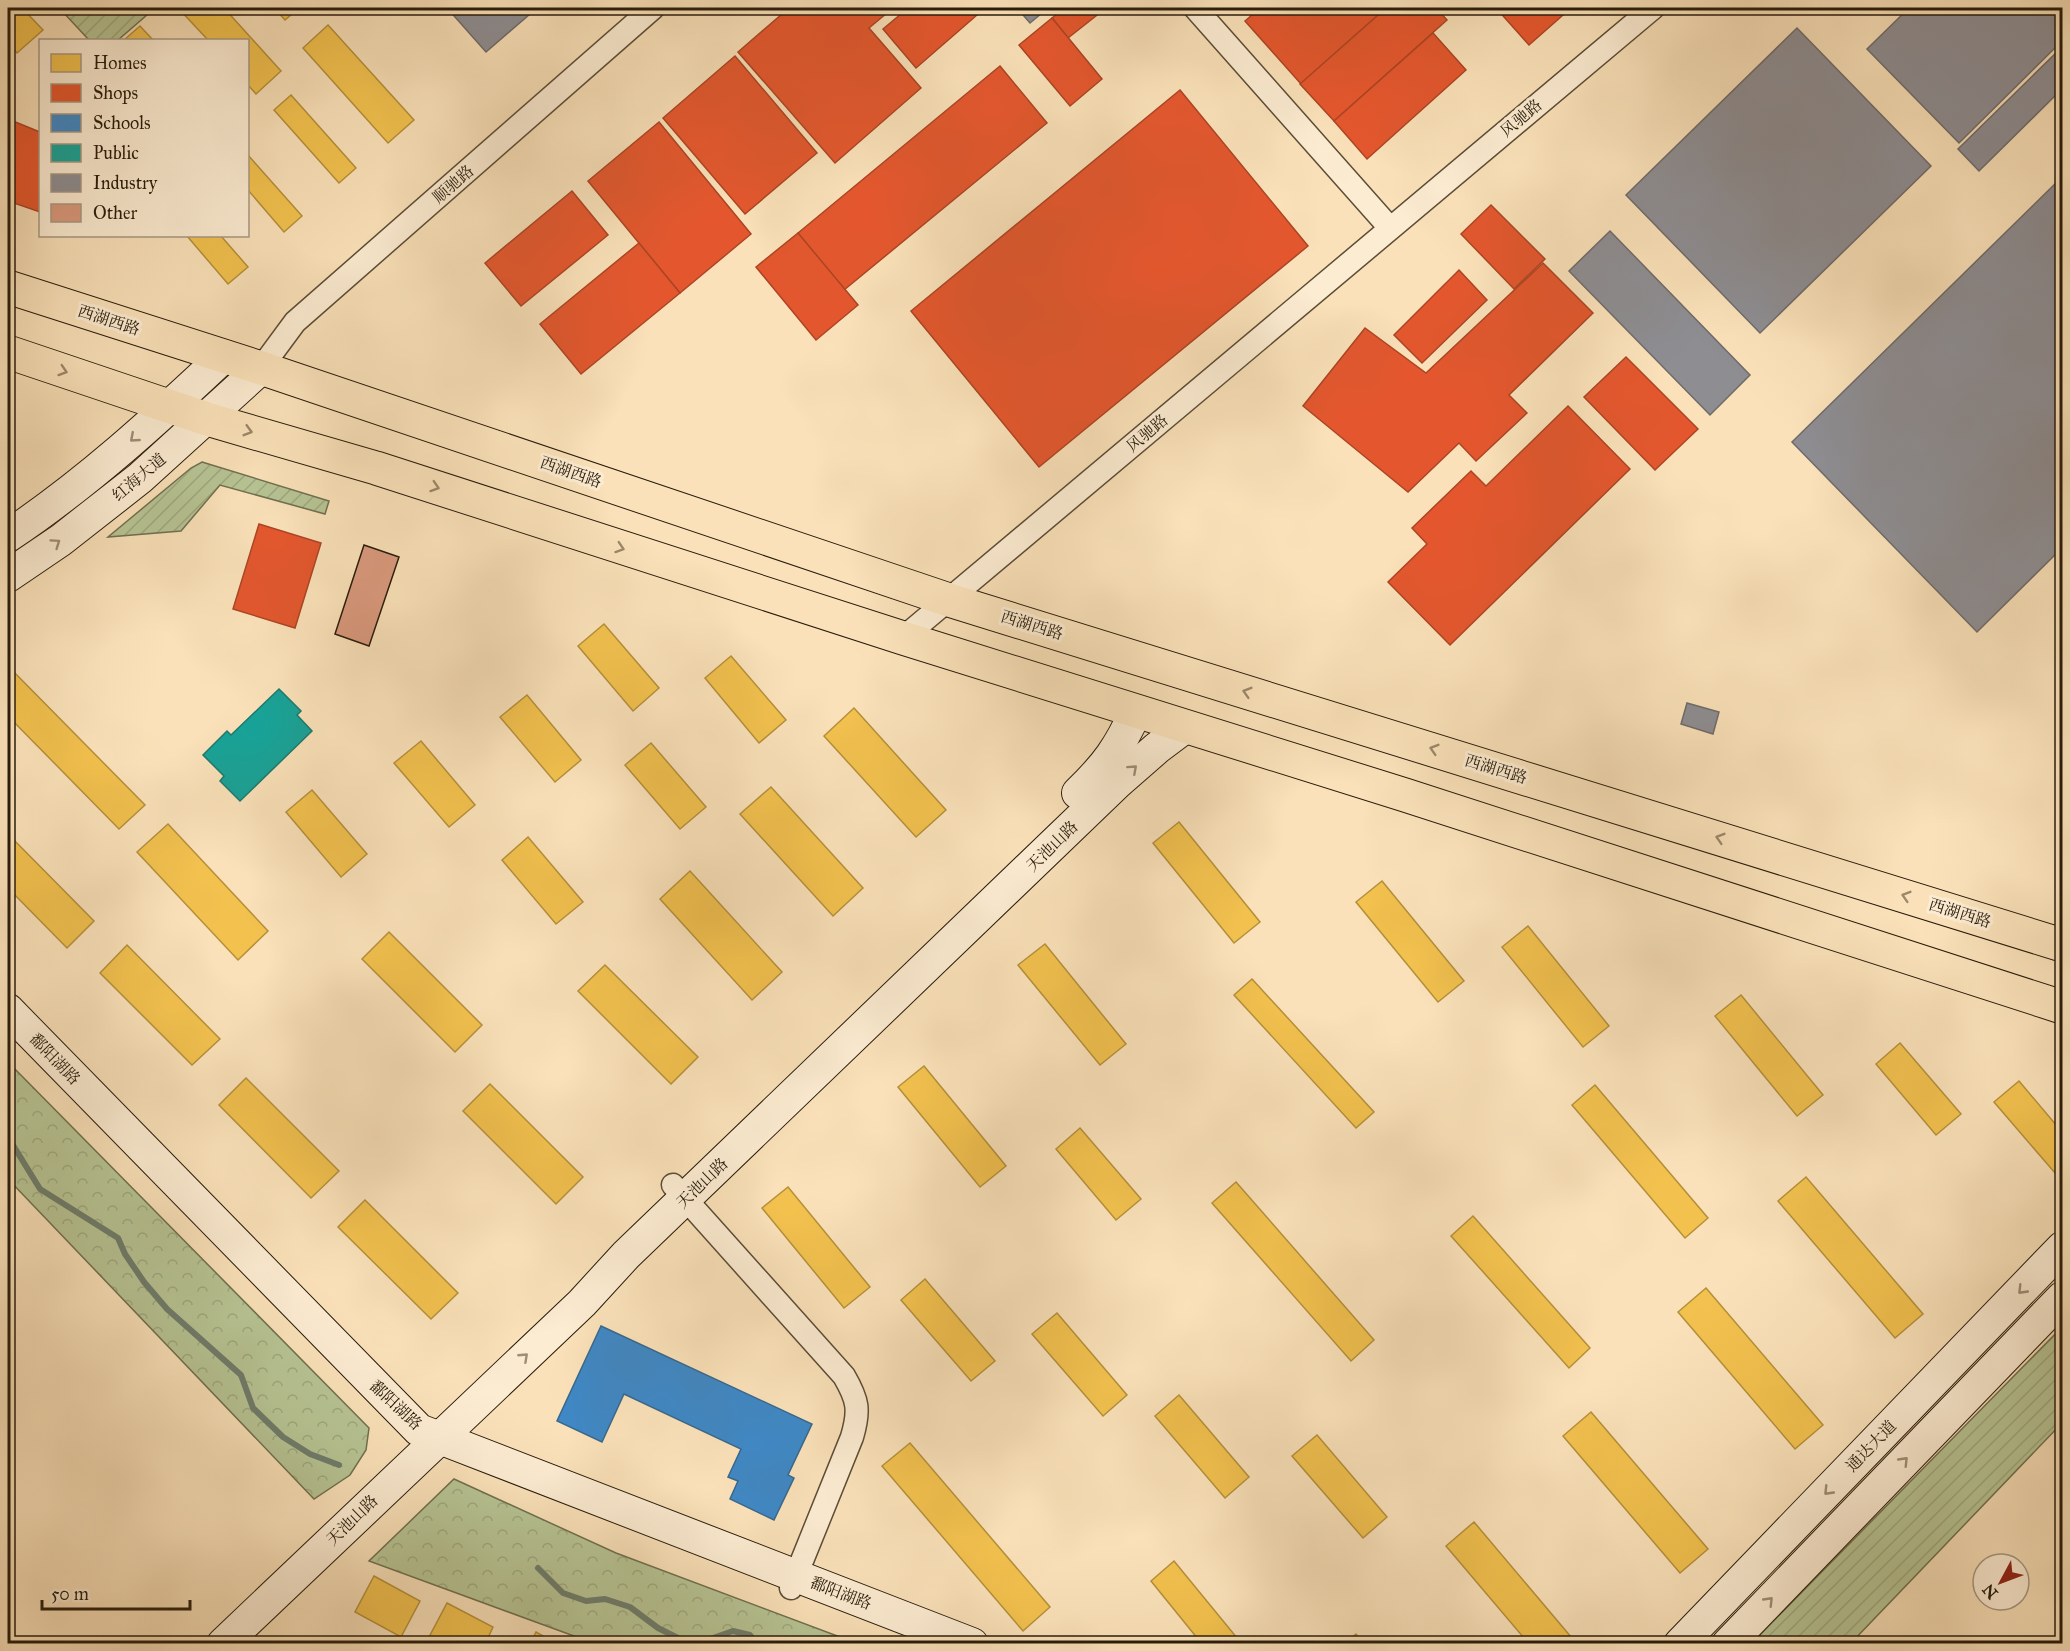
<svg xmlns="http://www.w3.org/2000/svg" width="2070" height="1651" viewBox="0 0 2070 1651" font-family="'IM FELL Great Primer','Noto Serif SC',serif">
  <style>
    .park { fill: url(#park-crowns); stroke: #707050; stroke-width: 1.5 }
    .garden { fill: url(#garden-furrows); stroke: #707050; stroke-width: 1.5 }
    .homes { fill: #f2c14e; stroke: #b5903a; stroke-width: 1.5 }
    .shops { fill: #e4572e; stroke: #ac4524; stroke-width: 1.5 }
    .schools { fill: #3f88c5; stroke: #38688d; stroke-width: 1.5 }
    .public { fill: #17a398; stroke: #1c7a6e; stroke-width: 1.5 }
    .industry { fill: #8d8d92; stroke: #6f6b6a; stroke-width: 1.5 }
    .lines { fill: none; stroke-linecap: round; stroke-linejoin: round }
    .stream { stroke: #6f7d6c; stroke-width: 6 }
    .building { fill: #d9997d; stroke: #281c0b; stroke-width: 1.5 }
    .street-casing { stroke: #5c4d36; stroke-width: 25 }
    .secondary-casing { stroke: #281c0b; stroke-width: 34 }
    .primary-casing { stroke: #281c0b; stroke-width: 35 }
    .street { stroke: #fcecd2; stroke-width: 22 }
    .secondary { stroke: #fcecd2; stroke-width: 32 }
    .primary { stroke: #fae1b9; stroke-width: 33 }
    .oneway { stroke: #9c886b }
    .oneway2 { stroke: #9d8e78 }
    .labels { text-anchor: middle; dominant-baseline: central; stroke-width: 6; stroke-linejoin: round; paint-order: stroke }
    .street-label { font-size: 16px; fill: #281c0b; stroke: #fcecd2 }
  </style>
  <defs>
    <pattern id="park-crowns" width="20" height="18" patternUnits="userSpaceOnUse" patternTransform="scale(1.5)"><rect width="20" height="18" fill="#b7c494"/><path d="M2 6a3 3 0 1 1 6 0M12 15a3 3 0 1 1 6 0" fill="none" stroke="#9da87e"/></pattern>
    <pattern id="garden-furrows" width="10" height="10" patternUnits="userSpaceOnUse" patternTransform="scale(1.5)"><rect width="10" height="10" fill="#b7c494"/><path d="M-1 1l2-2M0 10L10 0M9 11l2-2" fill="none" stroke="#9da87e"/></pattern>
  </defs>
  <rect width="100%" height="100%" fill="#fae1b9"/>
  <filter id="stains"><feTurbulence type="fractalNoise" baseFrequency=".00333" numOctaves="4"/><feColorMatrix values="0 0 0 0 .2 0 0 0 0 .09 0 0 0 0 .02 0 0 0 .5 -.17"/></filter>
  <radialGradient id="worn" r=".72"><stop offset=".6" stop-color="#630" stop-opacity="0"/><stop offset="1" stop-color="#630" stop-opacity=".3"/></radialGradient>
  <!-- park -->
  <g class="park">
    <path d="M 8,1062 L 369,1428 L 366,1450 L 350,1475 L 314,1499 L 8,1179 Z"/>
    <path d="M 454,1479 L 616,1553 L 856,1643 L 593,1643 L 369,1561 Z"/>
  </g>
  <!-- garden -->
  <g class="garden">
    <path d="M 64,8 L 155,8 L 118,40 L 89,40 L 61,10 Z"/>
    <path d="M 202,462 L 329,501 L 325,514 L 220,485 L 181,531 L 108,537 L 191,468 Z"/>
    <path d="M 2062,1327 L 2062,1423 L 1851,1643 L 1752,1643 Z"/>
  </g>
  <!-- homes -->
  <g class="homes">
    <path d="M 8,8 L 22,8 L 43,30 L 17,53 L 8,42 Z"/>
    <path d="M 178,8 L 224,8 L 281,71 L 256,94 L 248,85 L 248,40 L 208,40 Z"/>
    <path d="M 274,8 L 299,8 L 285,20 Z"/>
    <path d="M 328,25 L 414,120 L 388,143 L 303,48 Z"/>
    <path d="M 140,26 L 153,40 L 124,40 Z"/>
    <path d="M 291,95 L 356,168 L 339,183 L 274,110 Z"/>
    <path d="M 248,155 L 302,216 L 284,232 L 248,190 Z"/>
    <path d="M 187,236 L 221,236 L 248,267 L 228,284 Z"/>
    <path d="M 604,624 L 659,688 L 633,711 L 578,646 Z"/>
    <path d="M 731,656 L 786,720 L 759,743 L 705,678 Z"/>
    <path d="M 8,666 L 145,805 L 119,829 L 8,716 Z"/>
    <path d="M 527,695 L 581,760 L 555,782 L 500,717 Z"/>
    <path d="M 854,708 L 946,810 L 916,837 L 824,736 Z"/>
    <path d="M 421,741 L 475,805 L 449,827 L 394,763 Z"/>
    <path d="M 651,743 L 706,807 L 680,829 L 625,765 Z"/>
    <path d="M 771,787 L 863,888 L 833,916 L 740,814 Z"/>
    <path d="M 312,790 L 367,854 L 341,877 L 286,812 Z"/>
    <path d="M 1179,822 L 1260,922 L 1234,943 L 1153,843 Z"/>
    <path d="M 168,824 L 268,931 L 238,960 L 137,852 Z"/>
    <path d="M 8,834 L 94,921 L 67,948 L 8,888 Z"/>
    <path d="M 528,837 L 583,902 L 556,924 L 502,860 Z"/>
    <path d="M 690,871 L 782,972 L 752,1000 L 660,899 Z"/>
    <path d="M 1382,881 L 1464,981 L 1438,1002 L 1356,902 Z"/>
    <path d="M 1528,926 L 1609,1026 L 1583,1047 L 1502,947 Z"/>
    <path d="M 389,932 L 482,1025 L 455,1052 L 362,959 Z"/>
    <path d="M 1045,944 L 1126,1044 L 1100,1065 L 1018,965 Z"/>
    <path d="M 127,945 L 220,1039 L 192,1065 L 100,973 Z"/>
    <path d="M 605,965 L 698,1057 L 671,1084 L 578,991 Z"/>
    <path d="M 1252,979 L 1374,1112 L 1356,1128 L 1234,995 Z"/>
    <path d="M 1741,995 L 1823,1095 L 1797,1116 L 1715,1016 Z"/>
    <path d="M 1900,1043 L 1961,1114 L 1936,1135 L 1876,1064 Z"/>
    <path d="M 924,1066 L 1006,1166 L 980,1187 L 898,1087 Z"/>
    <path d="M 246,1078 L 339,1171 L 311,1198 L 219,1105 Z"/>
    <path d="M 2019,1081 L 2062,1132 L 2062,1166 L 2055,1173 L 1994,1102 Z"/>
    <path d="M 490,1084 L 583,1177 L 556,1204 L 463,1111 Z"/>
    <path d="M 1595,1085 L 1708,1218 L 1685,1238 L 1572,1105 Z"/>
    <path d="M 1080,1128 L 1141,1199 L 1116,1220 L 1056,1149 Z"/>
    <path d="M 1806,1177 L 1923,1314 L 1895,1338 L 1778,1201 Z"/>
    <path d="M 1236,1182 L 1374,1340 L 1351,1361 L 1212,1203 Z"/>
    <path d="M 788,1187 L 870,1287 L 844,1308 L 762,1208 Z"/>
    <path d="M 365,1200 L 458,1293 L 431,1319 L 338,1227 Z"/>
    <path d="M 1473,1216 L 1590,1348 L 1569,1368 L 1451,1236 Z"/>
    <path d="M 925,1279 L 995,1361 L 971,1381 L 901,1300 Z"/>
    <path d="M 1706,1288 L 1823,1425 L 1795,1449 L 1678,1312 Z"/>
    <path d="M 1057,1313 L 1127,1395 L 1103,1416 L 1032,1334 Z"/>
    <path d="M 1179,1395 L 1249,1477 L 1225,1498 L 1155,1416 Z"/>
    <path d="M 1591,1412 L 1708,1549 L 1680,1573 L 1563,1436 Z"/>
    <path d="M 1317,1435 L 1387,1517 L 1363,1538 L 1292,1456 Z"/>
    <path d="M 910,1443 L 1050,1607 L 1023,1631 L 882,1466 Z"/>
    <path d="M 1474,1522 L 1577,1644 L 1529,1644 L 1446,1546 Z"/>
    <path d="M 1174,1561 L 1242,1644 L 1202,1644 L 1151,1581 Z"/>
    <path d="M 374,1576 L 420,1601 L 401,1637 L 355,1612 Z"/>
    <path d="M 447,1603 L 493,1627 L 485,1644 L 437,1644 L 428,1639 Z"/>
    <path d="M 536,1632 L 557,1644 L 530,1644 Z"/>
    <path d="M 1356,1634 L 1364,1644 L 1344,1644 Z"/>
  </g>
  <!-- shops -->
  <g class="shops">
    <path d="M 789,8 L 893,8 L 869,28 L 921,88 L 835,163 L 738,52 Z"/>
    <path d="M 908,8 L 985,8 L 916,68 L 883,29 Z"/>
    <path d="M 1064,8 L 1106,8 L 1068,38 L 1052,18 Z"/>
    <path d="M 1260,8 L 1386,8 L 1301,84 L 1245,21 Z"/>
    <path d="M 1386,8 L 1436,8 L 1447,20 L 1334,121 L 1300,84 Z"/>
    <path d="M 1496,8 L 1571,8 L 1529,45 Z"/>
    <path d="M 1052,18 L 1102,79 L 1070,106 L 1019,45 Z"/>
    <path d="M 1433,33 L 1466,70 L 1367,159 L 1334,121 Z"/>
    <path d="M 735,56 L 817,153 L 745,214 L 663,118 Z"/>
    <path d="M 1000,66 L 1047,123 L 844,290 L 798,233 Z"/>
    <path d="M 1180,90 L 1308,246 L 1039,467 L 911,311 Z"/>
    <path d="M 8,119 L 40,132 L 40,212 L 8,201 Z"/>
    <path d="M 659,122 L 751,234 L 680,293 L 588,181 Z"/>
    <path d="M 572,191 L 608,235 L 521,306 L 485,263 Z"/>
    <path d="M 1491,205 L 1545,259 L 1514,289 L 1461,234 Z"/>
    <path d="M 798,233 L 858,305 L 816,340 L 756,267 Z"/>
    <path d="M 639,243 L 680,293 L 581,374 L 540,324 Z"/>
    <path d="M 1543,263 L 1593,313 L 1509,395 L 1527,413 L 1476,461 L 1459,443 L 1408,492 L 1303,406 L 1365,328 L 1426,373 Z"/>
    <path d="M 1459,270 L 1487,300 L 1422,363 L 1394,335 Z"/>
    <path d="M 1626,357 L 1698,429 L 1655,470 L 1584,397 Z"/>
    <path d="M 1568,406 L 1630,469 L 1450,645 L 1388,582 L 1427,544 L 1412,528 L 1471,471 L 1486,486 Z"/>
    <path d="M 259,524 L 321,543 L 295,628 L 233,609 Z"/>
  </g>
  <!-- schools -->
  <path class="schools" d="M 601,1326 L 812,1424 L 788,1475 L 794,1478 L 774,1520 L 730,1499 L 738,1481 L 728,1477 L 741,1449 L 624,1394 L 602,1442 L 557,1421 Z"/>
  <!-- public -->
  <path class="public" d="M 279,689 L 301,711 L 297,715 L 312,731 L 240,801 L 220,781 L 224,776 L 203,755 L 227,731 L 231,735 Z"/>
  <!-- industry -->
  <g class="industry">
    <path d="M 447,8 L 537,8 L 486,52 Z"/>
    <path d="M 1017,8 L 1048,8 L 1030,23 Z"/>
    <path d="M 1909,8 L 2062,8 L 2062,41 L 1959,143 L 1867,49 Z"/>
    <path d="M 1797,28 L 1931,166 L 1760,333 L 1626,195 Z"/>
    <path d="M 2062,47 L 2062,89 L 1979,171 L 1958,149 Z"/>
    <path d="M 2062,177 L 2062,548 L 1977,632 L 1792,442 Z"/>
    <path d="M 1610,231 L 1750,375 L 1710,415 L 1569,271 Z"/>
    <path d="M 1687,703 L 1719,712 L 1713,734 L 1681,724 Z"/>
  </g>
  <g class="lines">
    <!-- stream -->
    <g class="stream">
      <path d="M 8,1137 L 40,1189 L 118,1238 L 125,1254 L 144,1282 L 167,1309 L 241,1375 L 253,1408 L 283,1437 L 310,1454 L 339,1465"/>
      <path d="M 538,1568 L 563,1593 L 586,1601 L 605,1599 L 630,1607 L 658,1628 L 682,1640 L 710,1639 L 733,1631 L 750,1635 L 757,1644"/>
    </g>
  </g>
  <!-- building -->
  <path class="building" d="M 364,545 L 399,557 L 369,646 L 335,634 Z"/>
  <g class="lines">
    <!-- street casing -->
    <g class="street-casing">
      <g id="street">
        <path d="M 1195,8 L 1390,228"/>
        <path d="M 261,368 L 295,322 L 653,8"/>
        <path d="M 903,638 L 1653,8"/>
        <path d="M 673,1185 L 844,1376 C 858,1400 860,1410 852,1437 L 791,1588"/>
      </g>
    </g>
    <!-- secondary casing -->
    <g class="secondary-casing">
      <g id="secondary">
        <path d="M 8,536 C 86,484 156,420 224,356"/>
        <path d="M 8,576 L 61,540 L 140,478 L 261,368"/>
        <path d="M 1078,793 C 1107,765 1119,748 1136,711"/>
        <path d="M 8,1010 L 419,1430 L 972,1644"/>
        <path d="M 223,1644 L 582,1303 L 626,1255 L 1117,783 L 1157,748 L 1185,727"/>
        <path d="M 1680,1644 L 2062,1248"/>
        <path d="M 1728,1644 L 2062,1298"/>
      </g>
    </g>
    <!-- primary casing -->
    <g class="primary-casing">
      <g id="primary">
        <path d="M 8,287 L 261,368 L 949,600 L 2062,945"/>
        <path d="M 8,352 L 207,419 L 376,468 L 903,638 L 1405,795 L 2062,1007"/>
      </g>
    </g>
    <!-- street -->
    <use href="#street" class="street"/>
    <!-- secondary -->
    <use href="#secondary" class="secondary"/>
    <!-- primary -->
    <use href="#primary" class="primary"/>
  </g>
  <!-- one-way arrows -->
  <defs><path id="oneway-chevron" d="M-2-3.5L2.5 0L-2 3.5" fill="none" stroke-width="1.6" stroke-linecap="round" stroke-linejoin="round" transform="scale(1.5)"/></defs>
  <g class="oneway">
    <use href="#oneway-chevron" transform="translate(63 371) rotate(18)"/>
    <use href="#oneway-chevron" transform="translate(248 431) rotate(16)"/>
    <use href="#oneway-chevron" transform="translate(435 487) rotate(18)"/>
    <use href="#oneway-chevron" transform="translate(620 548) rotate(18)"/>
    <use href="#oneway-chevron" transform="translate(1247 692) rotate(-163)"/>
    <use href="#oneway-chevron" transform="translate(1434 749) rotate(-163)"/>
    <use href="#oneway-chevron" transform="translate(1720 838) rotate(-163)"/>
    <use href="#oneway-chevron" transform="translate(1906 896) rotate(-163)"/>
  </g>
  <g class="oneway2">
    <use href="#oneway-chevron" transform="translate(134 438) rotate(139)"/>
    <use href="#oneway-chevron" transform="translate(56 543) rotate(-35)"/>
    <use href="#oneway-chevron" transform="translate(1133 769) rotate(-42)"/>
    <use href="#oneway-chevron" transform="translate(2022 1290) rotate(134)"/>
    <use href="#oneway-chevron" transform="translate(524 1357) rotate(-43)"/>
    <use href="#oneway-chevron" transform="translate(1904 1461) rotate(-46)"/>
    <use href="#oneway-chevron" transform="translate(1828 1491) rotate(134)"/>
    <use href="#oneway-chevron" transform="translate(1769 1601) rotate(-46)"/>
  </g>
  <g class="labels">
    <!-- street labels -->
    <g class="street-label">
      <text transform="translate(1521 118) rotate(-40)">风驰路</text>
      <text transform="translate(453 184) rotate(-41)">顺驰路</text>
      <text transform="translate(109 320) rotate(18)">西湖西路</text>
      <text transform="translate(1147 433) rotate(-40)">风驰路</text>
      <text transform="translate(571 472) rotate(19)">西湖西路</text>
      <text transform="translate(139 477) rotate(-40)">红海大道</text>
      <text transform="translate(1032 625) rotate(17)">西湖西路</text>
      <text transform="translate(1496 769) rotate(17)">西湖西路</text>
      <text transform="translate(1052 846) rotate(-44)">天池山路</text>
      <text transform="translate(1960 913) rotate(17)">西湖西路</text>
      <text transform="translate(55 1059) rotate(46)">鄱阳湖路</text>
      <text transform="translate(702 1183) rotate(-44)">天池山路</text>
      <text transform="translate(396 1405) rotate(43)">鄱阳湖路</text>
      <text transform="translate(1871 1446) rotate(-46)">通达大道</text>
      <text transform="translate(352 1520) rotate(-44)">天池山路</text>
      <text transform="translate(841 1593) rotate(21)">鄱阳湖路</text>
    </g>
  </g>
  <!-- margin -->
  <rect width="2070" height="1651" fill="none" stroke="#fae1b9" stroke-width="30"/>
  <rect x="9" y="9" width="2052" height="1633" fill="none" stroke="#281c0b" stroke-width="3"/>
  <rect x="15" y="15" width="2040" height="1621" fill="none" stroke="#281c0b" stroke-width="1.5"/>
  <!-- legend -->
  <rect x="39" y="39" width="210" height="198" fill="#fcecd2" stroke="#a79982" stroke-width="1.5"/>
  <rect x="51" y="54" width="30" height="18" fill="#f2c14e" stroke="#a79982" stroke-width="1.5"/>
  <text x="93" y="69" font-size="18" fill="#281c0b">Homes</text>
  <rect x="51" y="84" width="30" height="18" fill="#e4572e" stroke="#a79982" stroke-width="1.5"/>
  <text x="93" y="99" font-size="18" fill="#281c0b">Shops</text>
  <rect x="51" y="114" width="30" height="18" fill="#3f88c5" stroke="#a79982" stroke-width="1.5"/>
  <text x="93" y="129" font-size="18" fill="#281c0b">Schools</text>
  <rect x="51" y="144" width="30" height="18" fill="#17a398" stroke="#a79982" stroke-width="1.5"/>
  <text x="93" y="159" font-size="18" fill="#281c0b">Public</text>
  <rect x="51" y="174" width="30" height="18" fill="#8d8d92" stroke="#a79982" stroke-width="1.5"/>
  <text x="93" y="189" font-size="18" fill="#281c0b">Industry</text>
  <rect x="51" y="204" width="30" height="18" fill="#d9997d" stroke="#a79982" stroke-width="1.5"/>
  <text x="93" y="219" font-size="18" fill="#281c0b">Other</text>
  <!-- north arrow -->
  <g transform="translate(2001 1582) rotate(229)"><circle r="28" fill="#fcecd2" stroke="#a79982" stroke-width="1.5"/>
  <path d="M0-4.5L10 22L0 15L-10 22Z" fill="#8f2418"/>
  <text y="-9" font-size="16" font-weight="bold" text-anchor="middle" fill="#281c0b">N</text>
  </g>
  <!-- scale -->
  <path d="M42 1600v9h148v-9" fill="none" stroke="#281c0b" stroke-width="3"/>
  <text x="51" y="1600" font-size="18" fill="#281c0b" stroke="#fcecd2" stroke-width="4.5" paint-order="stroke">50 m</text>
  <rect width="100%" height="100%" filter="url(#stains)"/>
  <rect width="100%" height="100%" fill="url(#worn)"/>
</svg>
